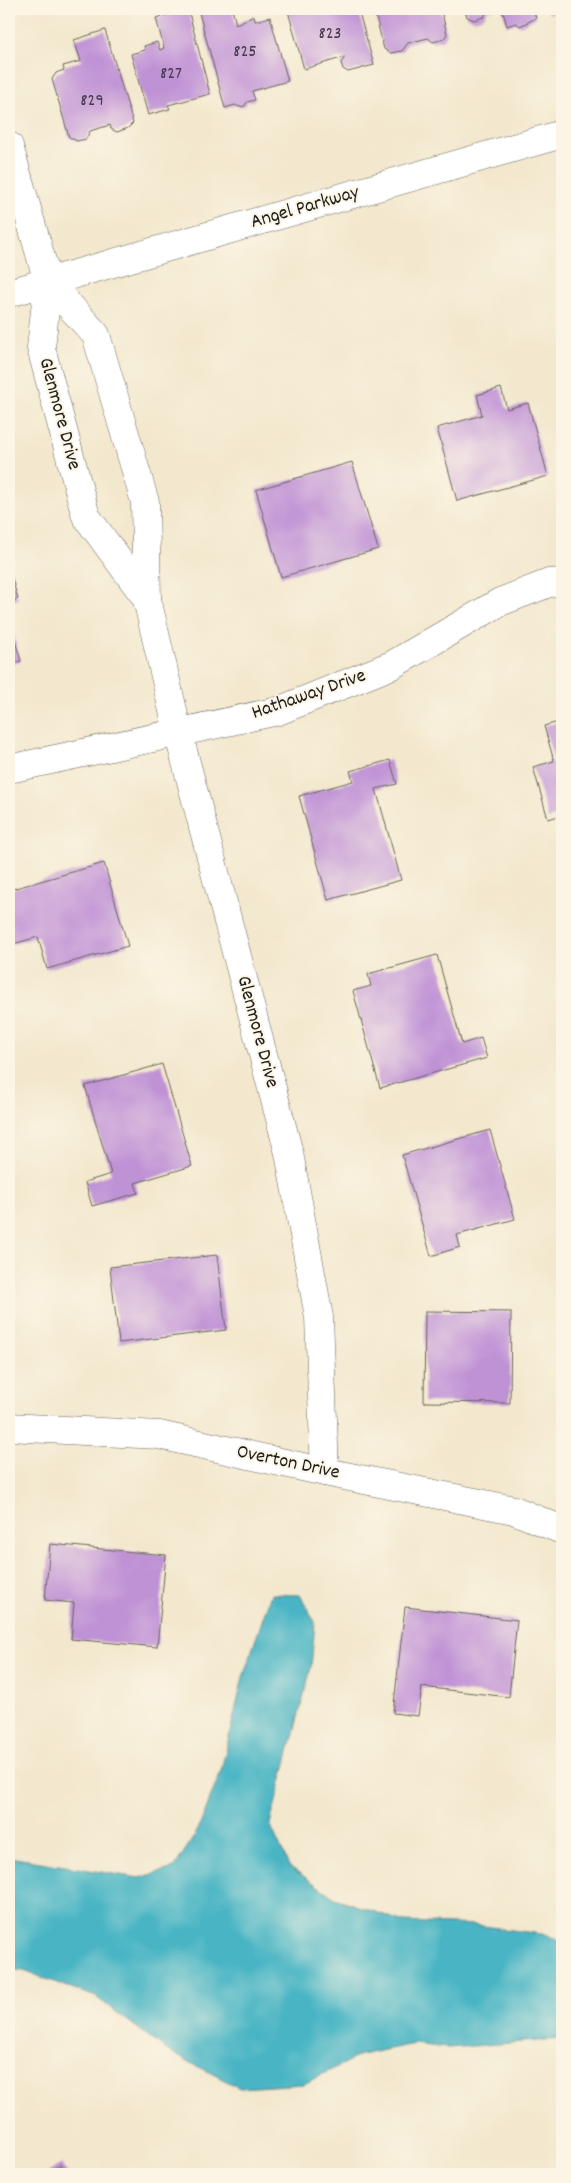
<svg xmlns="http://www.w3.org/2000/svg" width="571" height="2183" viewBox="0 0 571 2183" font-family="Dekko,sans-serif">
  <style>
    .water { fill: #48b5c4; stroke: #326870 }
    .building { fill: #bf92d6 }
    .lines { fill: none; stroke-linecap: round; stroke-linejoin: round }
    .minor-casing { stroke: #67635a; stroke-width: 29 }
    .tertiary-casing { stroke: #67635a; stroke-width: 29 }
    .secondary-casing { stroke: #67635a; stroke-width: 29 }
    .minor { stroke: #fff; stroke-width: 28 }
    .tertiary { stroke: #fff; stroke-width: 28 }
    .secondary { stroke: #fff; stroke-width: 28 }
    .labels { text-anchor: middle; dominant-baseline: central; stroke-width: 4; stroke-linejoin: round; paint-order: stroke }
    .number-label { font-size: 18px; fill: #453a4a }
    .street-label { font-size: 20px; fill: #1c1c1c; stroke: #fcf5e5 }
  </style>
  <rect width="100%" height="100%" fill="#fcf5e5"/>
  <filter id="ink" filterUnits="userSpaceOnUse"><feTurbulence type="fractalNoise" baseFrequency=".02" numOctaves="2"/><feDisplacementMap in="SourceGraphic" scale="10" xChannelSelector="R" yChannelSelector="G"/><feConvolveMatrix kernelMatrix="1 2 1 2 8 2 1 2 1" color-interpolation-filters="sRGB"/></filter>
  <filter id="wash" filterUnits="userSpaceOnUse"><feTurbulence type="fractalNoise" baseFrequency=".0096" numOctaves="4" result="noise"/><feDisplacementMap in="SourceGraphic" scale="20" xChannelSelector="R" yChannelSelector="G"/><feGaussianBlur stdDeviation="1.12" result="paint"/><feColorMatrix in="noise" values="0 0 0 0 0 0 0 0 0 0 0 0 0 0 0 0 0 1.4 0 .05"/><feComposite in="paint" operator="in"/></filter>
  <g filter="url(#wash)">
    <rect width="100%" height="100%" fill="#f3e8ce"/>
    <!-- water -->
    <path class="water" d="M 271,1594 L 300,1595 L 315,1622 L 311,1668 L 270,1824 L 289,1866 L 335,1898 L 404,1922 L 476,1925 L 548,1935 L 562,1943 L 562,2039 L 447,2048 L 414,2044 L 360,2055 L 304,2084 L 240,2088 L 168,2051 L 96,1997 L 24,1971 L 9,1969 L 9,1857 L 139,1878 L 174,1868 L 198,1830 L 221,1771 L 243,1677 Z"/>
    <g id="blocks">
      <!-- building -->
      <g class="building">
        <path d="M 188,9 L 210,94 L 168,105 L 170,109 L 148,115 L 131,54 L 145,50 L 144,46 L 157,42 L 160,50 L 164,48 L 156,18 Z"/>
        <path d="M 198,9 L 232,9 L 236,24 L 254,16 L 255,21 L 270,17 L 288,81 L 252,91 L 255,100 L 247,102 L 245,106 L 239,107 L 235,105 L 225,108 Z"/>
        <path d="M 294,9 L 358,9 L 374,65 L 348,72 L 343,69 L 341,63 L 345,57 L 304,69 L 288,11 Z"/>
        <path d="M 374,9 L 441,9 L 447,34 L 444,39 L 433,42 L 428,38 L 408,43 L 402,51 L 391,53 L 384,49 Z"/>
        <path d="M 465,9 L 494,9 L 487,11 L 484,17 L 474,20 L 467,17 Z"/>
        <path d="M 502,9 L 533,9 L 536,18 L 520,26 L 516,23 L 507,26 Z"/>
        <path d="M 547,9 L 562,9 L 562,10 L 549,14 Z"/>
        <path d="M 105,30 L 133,123 L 128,128 L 117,132 L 111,129 L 110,125 L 90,131 L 86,139 L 77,141 L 69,137 L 52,79 L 56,73 L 64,70 L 63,66 L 81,61 L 74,40 Z"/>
        <path d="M 501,388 L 507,409 L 528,403 L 548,476 L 457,501 L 437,428 L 482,415 L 477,395 Z"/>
        <path d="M 352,462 L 378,549 L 281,577 L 256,490 Z"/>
        <path d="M 9,568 L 18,599 L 9,602 Z"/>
        <path d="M 9,620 L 21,661 L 9,665 Z"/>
        <path d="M 562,721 L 562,815 L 548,819 L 533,767 L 554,761 L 544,726 Z"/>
        <path d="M 390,760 L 397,784 L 376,789 L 401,880 L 328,900 L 299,796 L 353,781 L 350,771 Z"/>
        <path d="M 104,863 L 128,946 L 47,969 L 38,937 L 13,944 L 9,930 L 9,890 Z"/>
        <path d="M 437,955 L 462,1044 L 481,1038 L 487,1058 L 380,1088 L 353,991 L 371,986 L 368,974 Z"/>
        <path d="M 162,1064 L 192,1166 L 135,1183 L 138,1193 L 92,1206 L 85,1182 L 111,1174 L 85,1086 Z"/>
        <path d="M 490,1130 L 515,1219 L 457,1235 L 460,1247 L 431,1256 L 402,1155 Z"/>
        <path d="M 217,1255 L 226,1330 L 119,1343 L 110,1267 Z"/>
        <path d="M 425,1311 L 511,1312 L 510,1403 L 424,1402 Z"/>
        <path d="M 50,1544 L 166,1555 L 157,1647 L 71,1639 L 74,1603 L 45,1600 Z"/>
        <path d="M 405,1607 L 517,1620 L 509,1697 L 422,1687 L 418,1716 L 393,1713 Z"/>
        <path d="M 61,2164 L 69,2174 L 46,2174 Z"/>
      </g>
    </g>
  </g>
  <g filter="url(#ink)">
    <use href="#blocks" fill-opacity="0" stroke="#67635a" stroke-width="1"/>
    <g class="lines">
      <!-- minor casing -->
      <g class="minor-casing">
        <g id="minor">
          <path d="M 48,282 L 96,335 L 145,502 L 147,599 L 86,516 L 41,348 Z"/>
          <path d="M 147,599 L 178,732 L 289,1153 L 319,1317 L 325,1472"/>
          <path d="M 9,769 L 278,711 L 392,665 L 500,602 L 549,583 L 562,582"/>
          <path d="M 9,1427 L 159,1435 L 325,1472 L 514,1510 L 562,1530"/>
        </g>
      </g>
      <!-- tertiary casing -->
      <g class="tertiary-casing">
        <path id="tertiary" d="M 9,146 L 48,282"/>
      </g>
      <!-- secondary casing -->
      <g class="secondary-casing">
        <path id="secondary" d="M 9,293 L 562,134"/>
      </g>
      <!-- minor -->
      <use href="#minor" class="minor"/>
      <!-- tertiary -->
      <use href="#tertiary" class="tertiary"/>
      <!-- secondary -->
      <use href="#secondary" class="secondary"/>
    </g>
  </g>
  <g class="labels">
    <!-- number labels -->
    <g class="number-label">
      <text x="330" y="34">823</text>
      <text x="245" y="52">825</text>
      <text x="171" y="74">827</text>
      <text x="92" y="101">829</text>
    </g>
    <!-- street labels -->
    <g class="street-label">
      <text transform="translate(305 208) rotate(-16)">Angel Parkway</text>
      <text transform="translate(59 414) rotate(75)">Glenmore Drive</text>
      <text transform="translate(309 695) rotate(-19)">Hathaway Drive</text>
      <text transform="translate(257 1032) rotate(75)">Glenmore Drive</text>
      <text transform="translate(288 1463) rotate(12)">Overton Drive</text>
    </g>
  </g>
  <!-- margin -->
  <rect width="571" height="2183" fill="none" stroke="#fcf5e5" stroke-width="30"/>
</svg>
